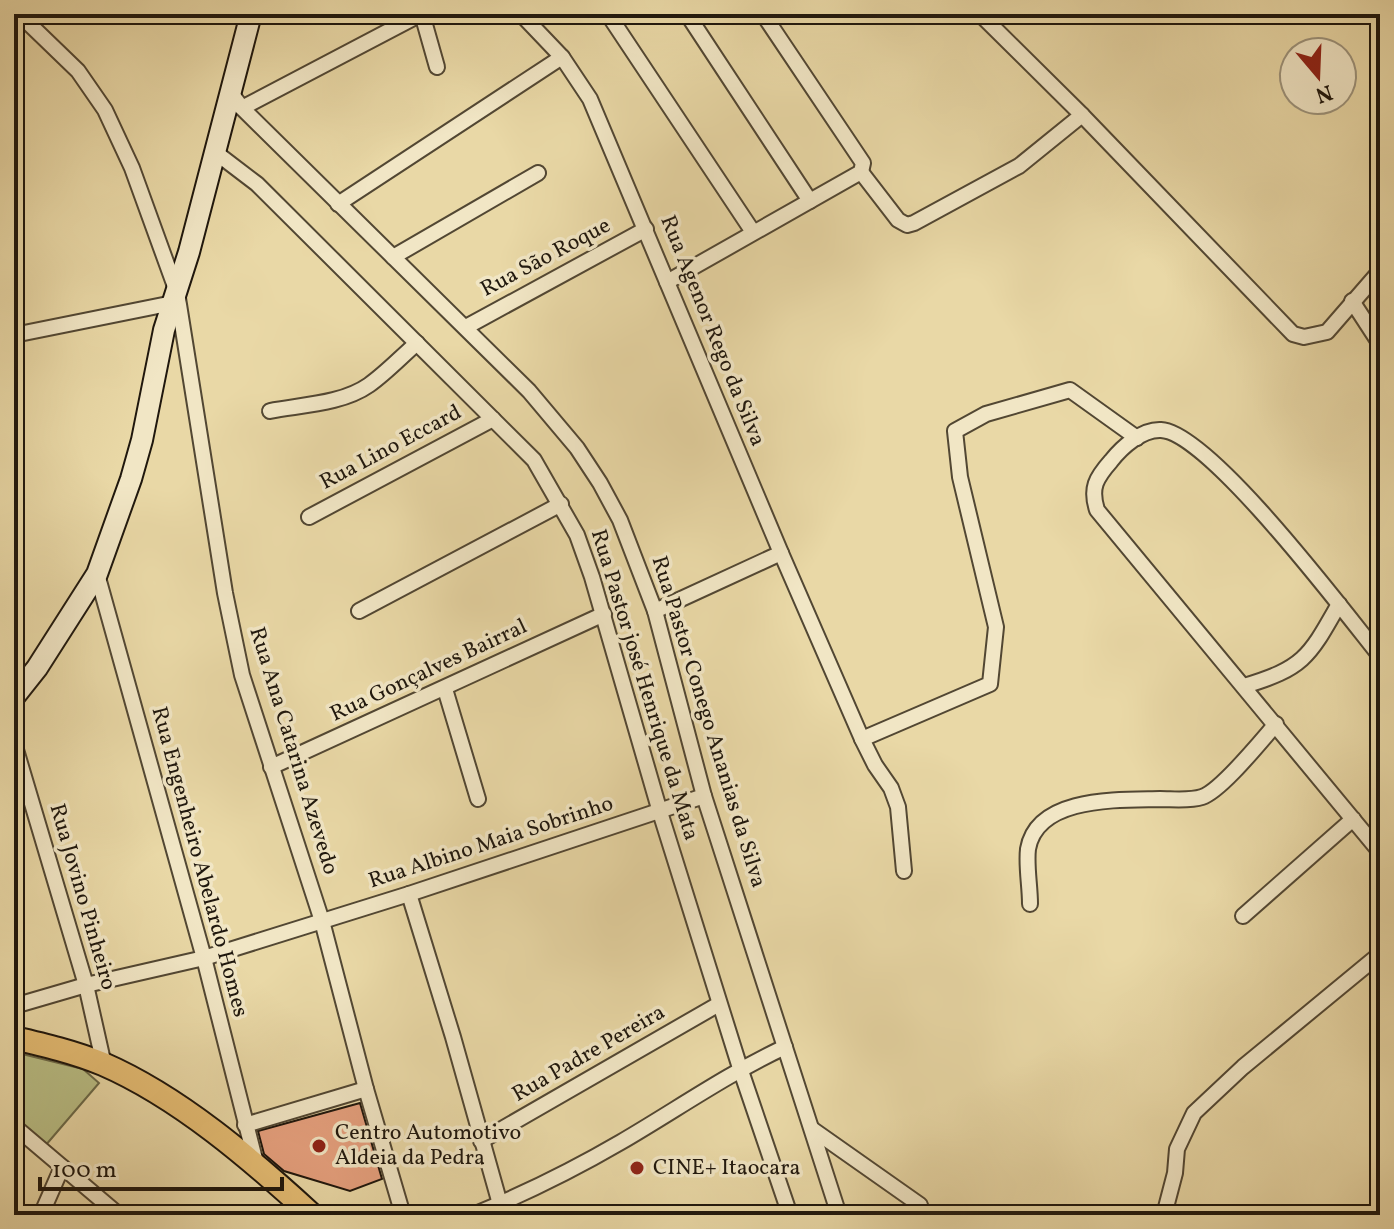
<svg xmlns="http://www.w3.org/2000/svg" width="1394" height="1229" viewBox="0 0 1394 1229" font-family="Vollkorn,serif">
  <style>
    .green { fill: #b9be85; stroke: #6c6a49; stroke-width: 2 }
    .building { fill: #e5a07e; stroke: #1f170d; stroke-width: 2 }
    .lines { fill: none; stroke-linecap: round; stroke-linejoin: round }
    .minor-casing { stroke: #524733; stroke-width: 18 }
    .secondary-casing { stroke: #1f170d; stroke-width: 24 }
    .primary-casing { stroke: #1f170d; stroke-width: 26 }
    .minor { stroke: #f1e6c5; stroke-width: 14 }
    .secondary { stroke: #f1e6c5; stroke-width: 20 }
    .primary { stroke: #e4bc73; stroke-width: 22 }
    .poi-dot { fill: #8f2418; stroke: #f1e6c5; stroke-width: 3 }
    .labels { text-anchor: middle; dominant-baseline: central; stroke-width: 7; stroke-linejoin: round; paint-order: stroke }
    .street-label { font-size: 22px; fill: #1f170d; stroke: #f1e6c5 }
    .poi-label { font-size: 22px; fill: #1f170d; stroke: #f1e6c5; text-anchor: start }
  </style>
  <rect width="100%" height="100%" fill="#e9d8a6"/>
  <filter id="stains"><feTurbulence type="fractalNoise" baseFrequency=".0025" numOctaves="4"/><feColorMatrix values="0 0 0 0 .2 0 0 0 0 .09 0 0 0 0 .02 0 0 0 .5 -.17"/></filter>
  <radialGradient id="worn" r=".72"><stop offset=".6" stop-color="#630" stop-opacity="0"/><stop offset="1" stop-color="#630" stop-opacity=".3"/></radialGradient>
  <!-- green -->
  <path class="green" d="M 14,1052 L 83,1069 L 99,1083 L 45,1146 L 14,1121 Z"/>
  <!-- building -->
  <path class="building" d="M 360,1103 L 382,1179 L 350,1191 L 284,1171 L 264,1154 L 258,1131 Z"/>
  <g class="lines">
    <!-- minor casing -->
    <g class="minor-casing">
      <g id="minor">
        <path d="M 19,14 L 78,71 L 105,110 L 132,168 L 177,292 L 225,593 L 242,675 L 322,921 L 366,1089 L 403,1215"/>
        <path d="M 422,14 L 437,67"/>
        <path d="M 521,14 L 562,57 L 590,99 L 781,553 L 655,611"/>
        <path d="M 608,14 L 753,232"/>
        <path d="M 687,14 L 810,201"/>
        <path d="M 980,14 L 1082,115 L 1293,334 L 1304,337 L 1327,332 L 1380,271"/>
        <path d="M 1371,14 L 1380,21"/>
        <path d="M 231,93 L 242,108 L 529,391 L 577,448 L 600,483 L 620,520 L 655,611 L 704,796 L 839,1215"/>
        <path d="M 242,108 L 421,14"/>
        <path d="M 215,152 L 257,184 L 534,460 L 577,535 L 592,577 L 660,812 L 740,1068 L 790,1215"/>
        <path d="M 861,172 L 898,220 L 907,225 L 914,223 L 1019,166 L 1082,115"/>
        <path d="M 338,204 L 562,57"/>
        <path d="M 393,257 L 538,173"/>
        <path d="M 667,282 L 861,172 L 863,163 L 763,14"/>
        <path d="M 1352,301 L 1380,344"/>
        <path d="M 466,327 L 646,229"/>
        <path d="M 14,335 L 173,303"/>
        <path d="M 270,411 C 301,405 342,404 369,385 C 386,373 401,357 417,343"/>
        <path d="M 309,517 L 493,419"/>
        <path d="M 781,553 L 862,739 L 875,765 L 891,788 L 898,807 L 904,871"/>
        <path d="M 97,574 L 204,958 L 256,1163"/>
        <path d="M 359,611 L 561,504"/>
        <path d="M 1380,656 C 1346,614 1209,432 1161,430 C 1142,429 1122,447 1111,461 C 1096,478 1090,488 1097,510 L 1380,852"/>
        <path d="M 1244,686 C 1304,668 1309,657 1339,604"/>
        <path d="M 445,689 L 478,799"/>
        <path d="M 862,739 L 990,684 L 996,627 L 960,477 L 955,431 L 986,414 L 1070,390 L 1137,438"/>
        <path d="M 14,743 L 86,985 L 104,1065"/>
        <path d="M 271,767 L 604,614"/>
        <path d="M 409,894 L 453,1037 L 500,1204"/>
        <path d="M 1030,904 C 1030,886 1026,866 1028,849 C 1037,796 1119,800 1160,799 C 1173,799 1190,801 1202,797 C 1221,791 1261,741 1276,724"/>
        <path d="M 1243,916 L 1353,819"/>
        <path d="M 14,1006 L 86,985 L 204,958 L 409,894 L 704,796"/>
        <path d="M 245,1125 L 366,1089"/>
        <path d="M 14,1126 L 119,1215"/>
        <path d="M 812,1129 L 920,1205"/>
        <path d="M 481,1141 L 719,1004"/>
        <path d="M 41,1215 L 62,1167"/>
        <path d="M 473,1215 C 524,1194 573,1170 621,1142 C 676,1110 727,1074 785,1047"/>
        <path d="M 1164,1215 L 1175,1173 L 1177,1149 L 1194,1113 L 1243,1067 L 1380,954"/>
      </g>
    </g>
    <!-- secondary casing -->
    <g class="secondary-casing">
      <path id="secondary" d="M 14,697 L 37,668 L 97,574 L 131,479 L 142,440 L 164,330 L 189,252 L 251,14"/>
    </g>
    <!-- primary casing -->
    <g class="primary-casing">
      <path id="primary" d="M 14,1038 C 44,1045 74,1052 103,1064 C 179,1097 251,1159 312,1215"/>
    </g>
    <!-- minor -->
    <use href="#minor" class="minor"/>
    <!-- secondary -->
    <use href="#secondary" class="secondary"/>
    <!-- primary -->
    <use href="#primary" class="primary"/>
  </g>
  <!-- markers -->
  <g class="poi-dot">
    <circle cx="319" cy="1146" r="8"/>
    <circle cx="637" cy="1168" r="8"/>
  </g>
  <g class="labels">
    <!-- street labels -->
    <g class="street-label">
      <text transform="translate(546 258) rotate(-28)">Rua São Roque</text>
      <text transform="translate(712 331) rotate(68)">Rua Agenor Rego da Silva</text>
      <text transform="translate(391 448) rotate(-28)">Rua Lino Eccard</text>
      <text transform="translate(429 671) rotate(-25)">Rua Gonçalves Bairral</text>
      <text transform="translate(644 685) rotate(73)">Rua Pastor josé Henrique da Mata</text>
      <text transform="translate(708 722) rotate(73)">Rua Pastor Conego Ananias da Silva</text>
      <text transform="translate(293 751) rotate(73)">Rua Ana Catarina Azevedo</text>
      <text transform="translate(491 843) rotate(-18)">Rua Albino Maia Sobrinho</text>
      <text transform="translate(199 862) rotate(75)">Rua Engenheiro Abelardo Homes</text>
      <text transform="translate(82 897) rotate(74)">Rua Jovino Pinheiro</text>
      <text transform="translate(589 1054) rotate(-30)">Rua Padre Pereira</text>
    </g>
    <!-- poi labels -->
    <g class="poi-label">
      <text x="335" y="1133">Centro Automotivo<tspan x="335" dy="25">Aldeia da Pedra</tspan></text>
      <text x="653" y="1168">CINE+ Itaocara</text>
    </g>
  </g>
  <!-- margin -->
  <rect width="1394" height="1229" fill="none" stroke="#e9d8a6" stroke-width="48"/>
  <rect x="16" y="16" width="1362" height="1197" fill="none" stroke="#1f170d" stroke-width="4"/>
  <rect x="24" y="24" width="1346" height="1181" fill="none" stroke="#1f170d" stroke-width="2"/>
  <!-- north arrow -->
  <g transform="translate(1318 76) rotate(161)"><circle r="38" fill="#f1e6c5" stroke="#9d937b" stroke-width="2"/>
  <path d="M0-6L14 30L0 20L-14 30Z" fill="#8f2418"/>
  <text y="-12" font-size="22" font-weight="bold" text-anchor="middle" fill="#1f170d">N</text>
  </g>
  <!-- scale -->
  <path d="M40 1177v12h242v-12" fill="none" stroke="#1f170d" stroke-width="4"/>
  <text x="52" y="1177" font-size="24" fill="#1f170d" stroke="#f1e6c5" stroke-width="6" paint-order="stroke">100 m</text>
  <rect width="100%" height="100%" filter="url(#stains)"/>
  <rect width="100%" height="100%" fill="url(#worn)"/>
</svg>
